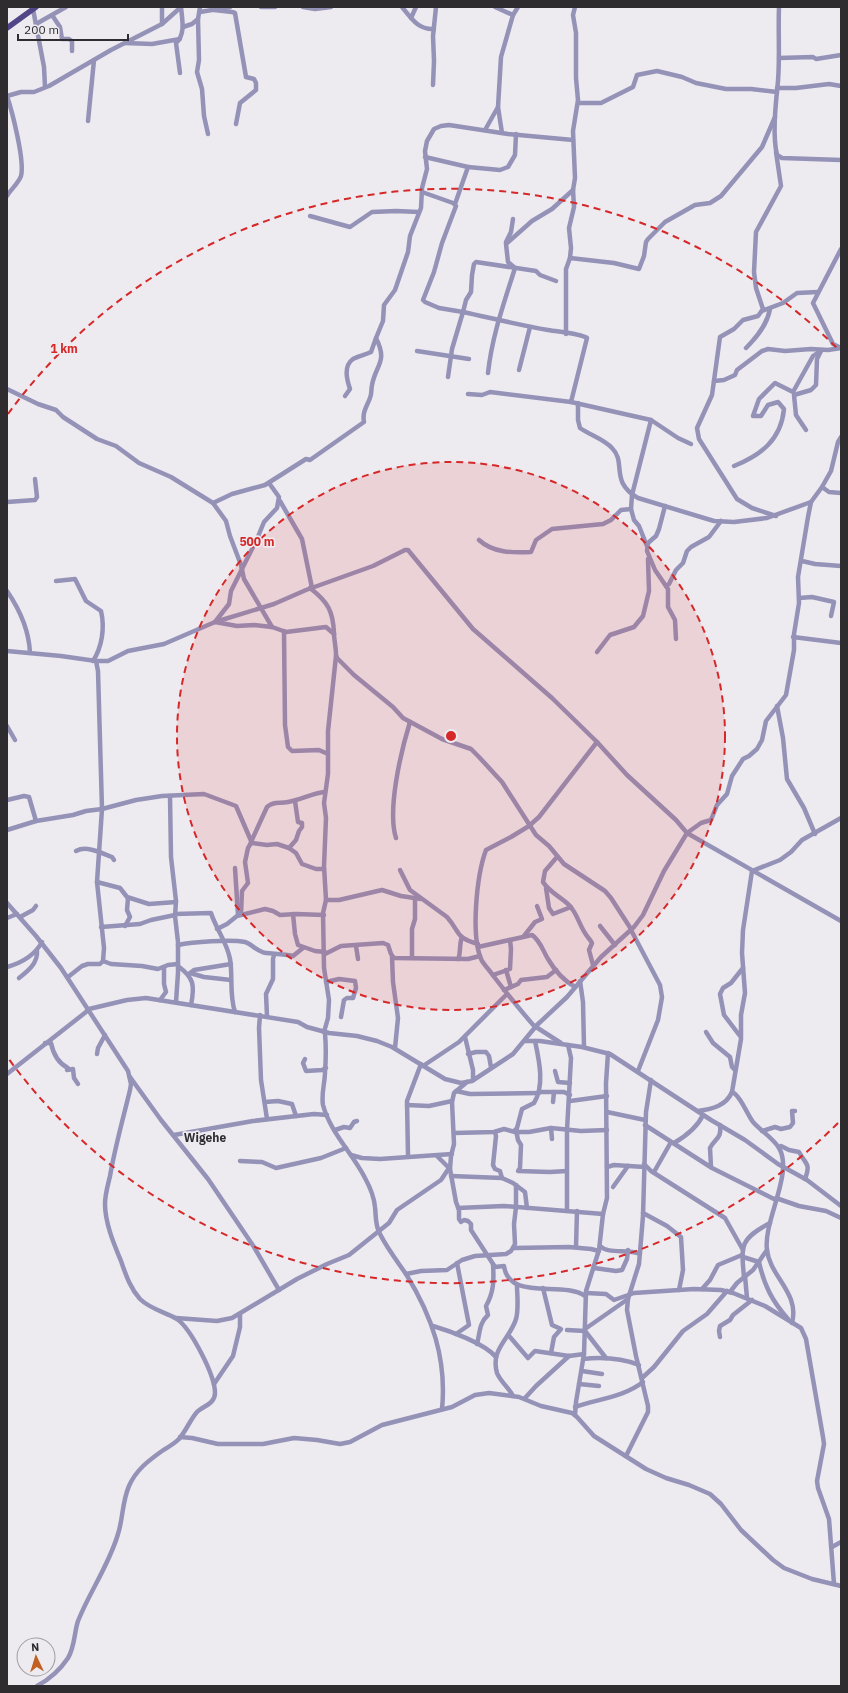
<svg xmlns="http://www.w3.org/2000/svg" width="848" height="1693" viewBox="0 0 848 1693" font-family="'IBM Plex Sans',sans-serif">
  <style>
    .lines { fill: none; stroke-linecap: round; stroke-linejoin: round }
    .minor { stroke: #9592b8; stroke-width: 4.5 }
    .major { stroke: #514688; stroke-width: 5.5 }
    .minor-bridge { stroke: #9592b8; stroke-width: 4.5 }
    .ring { fill: none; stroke: #d62828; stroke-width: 2; stroke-dasharray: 7 5 }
    .labels { text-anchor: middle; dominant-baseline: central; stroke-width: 3.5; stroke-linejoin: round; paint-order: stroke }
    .quarter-label { font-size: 12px; font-weight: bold; fill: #2e2c2f; stroke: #edeaf0 }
    .centre { fill: #d62828; stroke: #edeaf0; stroke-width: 2 }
    .ring-label { font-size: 12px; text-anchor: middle; font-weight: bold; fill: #d62828; stroke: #edeaf0; stroke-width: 3.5; stroke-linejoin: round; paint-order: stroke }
  </style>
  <rect width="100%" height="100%" fill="#edeaf0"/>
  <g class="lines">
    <!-- minor -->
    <g class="minor">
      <path d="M 162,7 L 162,24"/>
      <path d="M 200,7 L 198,19 L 199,60 L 197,72 L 202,89 L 204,116 L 208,134"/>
      <path d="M 261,7 L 275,7"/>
      <path d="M 303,7 L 315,9 L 331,7"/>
      <path d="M 402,7 C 411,18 418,30 434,29"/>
      <path d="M 495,7 L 513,15 L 501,57 L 498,107 L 502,133"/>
      <path d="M 779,7 C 778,32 780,56 778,81 C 776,102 772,134 777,155 L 782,158 L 841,160"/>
      <path d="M 33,9 L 44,67 L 45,87"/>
      <path d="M 214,10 L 232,12 L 235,13 L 246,77 L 254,79 L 256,83 L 256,90 L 240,103 L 236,124"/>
      <path d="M 200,12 L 230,7"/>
      <path d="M 52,15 L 60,27 L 62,39 L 69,39 L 72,41 L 72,51"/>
      <path d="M 513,15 L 518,7"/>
      <path d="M 411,18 L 416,7"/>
      <path d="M 36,24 L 66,7"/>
      <path d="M 183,27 L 192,24 L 198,19"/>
      <path d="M 125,43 L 152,44 L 180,39"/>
      <path d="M 779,58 L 813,57 L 816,59 L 841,55"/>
      <path d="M 180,73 L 176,43 C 186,34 182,19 181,7"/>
      <path d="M 433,85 L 434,61 L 433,36 L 436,7"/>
      <path d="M 777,88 L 796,88 L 829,84 L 841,86"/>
      <path d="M 7,96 L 21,92 L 34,92 L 49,86 L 111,50 L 162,24 L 181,7"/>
      <path d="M 7,96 C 12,111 25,161 21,176 C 18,184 11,189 7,196"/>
      <path d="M 578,103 L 601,103 L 633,87 L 637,75 L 657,71 L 682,77 L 696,83 L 726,89 L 751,89 L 777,92"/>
      <path d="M 88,121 L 94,60"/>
      <path d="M 485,130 L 498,107"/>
      <path d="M 425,157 L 468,167"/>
      <path d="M 422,192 L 453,203 L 456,206 L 442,243 L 434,272 L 423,300 L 425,302 L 439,308 L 463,312 L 466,300 L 471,292 L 472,275 L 474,264 L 476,262 L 536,271 L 540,275 L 556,281"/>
      <path d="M 455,204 L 468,167 L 500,170 L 508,167 L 515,155 L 516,134"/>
      <path d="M 310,216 L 350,227 L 372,212 L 396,211 L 419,212"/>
      <path d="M 506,242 L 511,232 L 513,219"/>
      <path d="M 841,249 L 813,303 L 833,344 L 841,348"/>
      <path d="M 570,258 L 614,263 L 639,269 L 644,256 L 646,242 L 648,239 L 665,222 L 695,205 L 710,203 L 721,196 L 762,147 L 775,117"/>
      <path d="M 762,311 L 783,303 L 797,293 L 818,292"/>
      <path d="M 566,334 L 566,269 L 570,258 L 571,248 L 569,228 L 574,207 L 573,190 L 575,178 L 573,131 L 578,100 L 576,78 L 576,33 L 573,15 L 575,7"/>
      <path d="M 746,348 C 757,337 767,325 770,309"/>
      <path d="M 417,351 L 469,359"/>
      <path d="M 519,370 L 530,327"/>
      <path d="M 488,373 C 492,336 504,303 515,268 L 508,262 L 506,244 L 532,221 L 552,209 L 573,190"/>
      <path d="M 448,377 L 452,349 L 463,312 C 491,318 519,325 548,330 C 559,332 579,333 587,338 L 571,402 L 490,392 L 482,395 L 468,394"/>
      <path d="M 714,381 L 724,380 L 735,375 L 737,370 L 762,351 L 768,349 L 785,351 L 811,349 L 828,350 L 841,348"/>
      <path d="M 7,389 L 38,404 L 56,410 L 63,417 L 97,439 L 116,446 L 139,463 L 171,477 L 213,503 L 226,521 L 230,536 L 241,565 L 244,579 L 272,627"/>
      <path d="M 345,396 L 350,389 C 347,380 343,366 353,359 C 358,356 365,355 371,352 L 376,338"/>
      <path d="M 571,402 L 651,420 L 632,495 L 631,509 L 634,520 L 639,526 L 647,546"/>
      <path d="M 578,403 L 578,420 L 580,428 C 590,435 604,439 612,448 C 627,463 609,481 638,498 L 714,521 L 734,522 L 767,518 L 811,502"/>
      <path d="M 651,420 L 678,438 L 691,444"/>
      <path d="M 806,430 L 796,415 L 794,395 L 811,390 L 816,385 L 817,359 L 821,351"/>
      <path d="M 734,466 C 761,455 781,440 784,409 L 778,402 L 768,405 L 761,416 L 753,416 L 759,399 L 775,383 L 793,392 L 813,356 L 822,350"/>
      <path d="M 269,483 L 279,497 L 277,508 L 264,522 L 257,539 L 231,591 L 229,604 L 215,622 L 237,626 L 254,625 L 272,627 L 286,632 L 326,627 L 334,634"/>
      <path d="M 822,487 L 829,492 L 841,493"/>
      <path d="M 280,501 L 302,539 L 312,588"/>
      <path d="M 7,502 L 35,500 L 37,497 L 35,479"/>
      <path d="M 213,503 L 232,494 L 265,485 L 306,459 L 310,460 L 364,422 C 362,412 367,406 370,398 C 372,394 371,389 372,385 C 376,364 388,362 376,338 L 383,321 L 384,305 L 395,290 L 408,252 L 410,236 L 421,208 L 422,188 L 427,169 L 425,151 L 427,141 L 434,129 L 441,126 L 449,125 L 508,134 L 573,140"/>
      <path d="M 665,506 L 659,529 L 656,536 L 648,543 L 647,551 L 655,570 L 668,589 L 668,607 L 675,620 L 676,639"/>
      <path d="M 776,516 L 752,508 L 737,499 L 699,439 L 697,428 L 712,395 L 720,337 L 734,329 L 743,320 L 758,316 L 763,309 L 756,288 L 754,272 L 756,232 L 781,186 L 776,152"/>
      <path d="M 479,540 C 493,553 513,553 531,552 L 536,540 L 552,529 L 603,524 L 611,520 L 621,510 L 631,509"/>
      <path d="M 802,561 L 815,564 L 841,566"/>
      <path d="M 56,581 L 75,579 L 86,601 L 101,611 C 105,628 102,647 93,661"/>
      <path d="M 666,586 L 669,584 L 676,570 L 683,563 L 687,551 L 691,547 L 709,537 L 721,521"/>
      <path d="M 310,588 C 328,602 333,611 334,633 C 334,640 336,647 336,655 L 337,658 L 354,675 L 393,707 L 403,718 L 442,739 L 471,749 L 479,757 L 502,782 L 536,835 L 549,846 L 564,864 L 605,891 L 611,898 L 631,929"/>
      <path d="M 7,591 C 20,610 29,629 30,653"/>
      <path d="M 799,598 L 812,597 L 834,602 L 831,616"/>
      <path d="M 284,631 L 285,725 L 288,747 L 292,751 L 319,750 L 328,754"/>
      <path d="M 793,637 L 841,643"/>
      <path d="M 7,651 L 61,656 L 96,661 L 108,661 L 128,651 L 164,644 L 215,622 L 274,604 L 306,590 L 373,566 L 405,550 L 408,550 L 473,629 L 552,698 L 597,742 L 627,775 L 676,820 L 687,833 L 841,921"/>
      <path d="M 597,652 L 610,635 L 634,627 L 643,616 L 649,591 L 648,559"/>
      <path d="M 777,706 L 783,738 L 787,779 L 804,808 L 815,834"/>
      <path d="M 7,726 L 15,740"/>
      <path d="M 170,796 L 171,857 L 176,901 L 175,916 L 178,942 L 178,973 L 176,1002"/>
      <path d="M 7,800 L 24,796 L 29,797 L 36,821"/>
      <path d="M 7,830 L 36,821 L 73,815 L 86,811 L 102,809 L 136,800 L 162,796 L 204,794 L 236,806 L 252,843 L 267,845 L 277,844 L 289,848 L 296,853 L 302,864 L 316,869 L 324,869"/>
      <path d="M 396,838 C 387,810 401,751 410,722"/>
      <path d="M 251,842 L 267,807 C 274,801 279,804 288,802 C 301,800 312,793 325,792"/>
      <path d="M 289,848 L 296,840 L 299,831 L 302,827 L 302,823 L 298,822 L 295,801"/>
      <path d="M 76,851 C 87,845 101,853 112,857 L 114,860"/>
      <path d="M 557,857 L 545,871 L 543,882 C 549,892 561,897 569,905 C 577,913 579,924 585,933 C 587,937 590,939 592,943 L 589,950 L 593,965"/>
      <path d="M 235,868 L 238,915"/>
      <path d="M 400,870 L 410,890 L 447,917 C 461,933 454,937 478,944"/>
      <path d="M 97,882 L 120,888 L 127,897 L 149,904 L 176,902"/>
      <path d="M 546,888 L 549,908 L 553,914 L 571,907"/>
      <path d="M 326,900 L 339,900 L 382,890 L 401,896 L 421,899"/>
      <path d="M 7,903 L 36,936 L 61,968 L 128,1071 L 131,1084 L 130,1090 C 123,1119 115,1147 110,1176 C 108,1185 105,1194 105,1204 C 105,1223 114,1244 121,1261 C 126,1275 130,1288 140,1299 C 150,1309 165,1312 177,1319 C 191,1329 215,1375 215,1393 C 215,1404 203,1406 197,1412 C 190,1420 186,1431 179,1439 C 174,1444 168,1447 162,1451 C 148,1461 136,1470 129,1486 C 122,1502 123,1519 118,1534 C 109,1565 90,1591 78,1621 C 74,1633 75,1646 68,1658 C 60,1670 50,1679 37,1686"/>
      <path d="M 175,914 L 211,913 C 216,929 227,942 230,959 C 233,976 229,994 235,1012"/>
      <path d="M 241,914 L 242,891 L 248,883 L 245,862 L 248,848 L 251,843"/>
      <path d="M 293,914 L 295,934 L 298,945 L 315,951 L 325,952"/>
      <path d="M 20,917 L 33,910 L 36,906"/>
      <path d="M 7,918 L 17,914"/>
      <path d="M 125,926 L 130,917 L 127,910 L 128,898"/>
      <path d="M 600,926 L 615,945"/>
      <path d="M 101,927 L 140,924 L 151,920 L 175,915"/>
      <path d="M 217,929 L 227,924 L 237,916 L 265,909 L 273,911 L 280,915 L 296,914 L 324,915"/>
      <path d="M 631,930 L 660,985 L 662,997 L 658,1020 L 638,1071"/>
      <path d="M 524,936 L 535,922 L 542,919 L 537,906"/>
      <path d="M 178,945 C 192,942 231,939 245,942 C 252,944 257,952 266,953 C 275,954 283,954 293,956 L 303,948"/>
      <path d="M 356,946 L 358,959"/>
      <path d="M 478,947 L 532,935 C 540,940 543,951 548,959 C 555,971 563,980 575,987"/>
      <path d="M 325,954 L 341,946 L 383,943 L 388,945 L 391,954 L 394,958 L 468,959 L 480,956"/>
      <path d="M 392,957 L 393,982 L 398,1018 L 395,1048"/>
      <path d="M 412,958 L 412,929 L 415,919 L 415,899"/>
      <path d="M 458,959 C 461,954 459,944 462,937"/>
      <path d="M 103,961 L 111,964 L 142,966 L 158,969 L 168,965 L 178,964"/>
      <path d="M 178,966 C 194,978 195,985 191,1005"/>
      <path d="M 7,967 C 21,963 35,955 42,942"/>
      <path d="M 506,970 L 511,987"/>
      <path d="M 190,973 L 204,977 L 231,980"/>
      <path d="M 189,974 L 194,970 L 231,964"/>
      <path d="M 493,975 L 510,969 L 511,949 L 510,940"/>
      <path d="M 68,977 L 82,966 L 88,964 L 100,964 L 103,961 L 104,948 L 97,882 L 102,809 L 98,671 L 96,661"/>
      <path d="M 19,978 C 28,971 38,963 37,951"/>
      <path d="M 580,981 L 583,1002 L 584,1047"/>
      <path d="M 326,982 L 339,979 L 355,981 L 356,988 L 353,998 L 347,998 L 344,1000 L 341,1017"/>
      <path d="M 504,990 L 518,984 L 521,980 L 547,977 L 556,970"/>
      <path d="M 160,1000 L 166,992 L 164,984 L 164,968"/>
      <path d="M 89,1009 L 127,1000 L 146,998 L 298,1022 L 307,1027 L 329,1033 L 357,1036 L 377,1041 L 392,1047 L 445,1079 L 461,1083 L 472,1081 L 513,1054 L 537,1025 L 567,997 L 601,957 L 634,927 L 643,915 L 664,871 L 687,833 L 701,823 L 711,820 L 717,805 L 727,794 L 732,776 L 743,759 L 749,756 L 757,749 L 762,740 L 766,721 L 786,695 L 794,650 L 794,634 L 799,603 L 798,577 L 808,517 L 811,502 L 822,487 L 831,471 L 838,442 L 841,437"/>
      <path d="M 260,1015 L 259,1028 L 261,1080 L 267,1119"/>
      <path d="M 267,1016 L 266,994 L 273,979 L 273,959 L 274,955"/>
      <path d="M 535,1027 C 521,1011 508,995 495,978 C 491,972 486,967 482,961 C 470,937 477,874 486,850 L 511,837 L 529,826 L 539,817 L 597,742"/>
      <path d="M 536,1027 L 561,1043"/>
      <path d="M 324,1032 L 328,1018 L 329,1000 L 324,968 L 323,913 L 326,900 L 324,866 L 326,818 L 324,803 L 328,774 L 328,731 L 336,656"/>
      <path d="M 706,1032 L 713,1043 L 730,1057 L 732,1067 L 735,1070"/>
      <path d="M 325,1033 C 326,1045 326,1059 325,1072 C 325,1082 321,1095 323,1105 C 330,1132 353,1154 365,1178 C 370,1187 374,1197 375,1207 C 376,1215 375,1226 380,1234 C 387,1248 397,1261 406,1274 C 432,1316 447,1359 442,1409"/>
      <path d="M 740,1036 L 724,1015 L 720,994 L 723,988 L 731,983 L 743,968"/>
      <path d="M 465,1037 L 473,1070 L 473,1080"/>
      <path d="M 525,1041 L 540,1041 L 582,1047 L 610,1054 L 711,1120 L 745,1140 L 778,1164 L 807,1180 L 841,1206"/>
      <path d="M 45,1043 L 51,1043 C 53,1053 58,1063 68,1068 L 67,1070 L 73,1069 L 74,1078 L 78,1084"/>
      <path d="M 97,1054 L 98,1048 L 105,1035"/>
      <path d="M 468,1054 L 476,1052 L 486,1052 L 489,1056 L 491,1067"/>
      <path d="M 305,1059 L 303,1063 L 306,1071 L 322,1070 L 326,1068"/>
      <path d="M 423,1066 L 459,1042 L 507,994"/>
      <path d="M 555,1071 L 558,1082 L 570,1083"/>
      <path d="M 7,1074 L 86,1012 L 88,1009"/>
      <path d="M 130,1077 L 161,1120 L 208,1179 L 254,1247 L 279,1290"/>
      <path d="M 467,1082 L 454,1093 L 452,1102 L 454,1144 L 451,1156 L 450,1169 L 456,1202 L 459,1210 L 459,1219 L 461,1222 L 464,1220 L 468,1221 L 471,1224 L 471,1230 L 495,1267 L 504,1266 C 509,1302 563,1280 585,1296"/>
      <path d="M 456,1091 L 470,1094 L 539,1093"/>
      <path d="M 539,1092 L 564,1092 L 570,1095"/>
      <path d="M 732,1092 C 740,1095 747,1114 753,1122 C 761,1131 773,1138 779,1148 C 794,1173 763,1221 767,1250 C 770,1277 800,1293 792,1323"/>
      <path d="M 570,1101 L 607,1096"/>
      <path d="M 265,1102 L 278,1101 L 292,1104 L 296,1116"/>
      <path d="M 553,1102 L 554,1092"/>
      <path d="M 407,1105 L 429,1106 L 452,1101"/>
      <path d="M 698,1111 C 712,1109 726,1106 732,1092 L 741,1039 L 741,1015 L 745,993 L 742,953 L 743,930 L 752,871 L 780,860 L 791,852 L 802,840 L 841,818"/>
      <path d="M 607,1112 L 645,1120"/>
      <path d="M 645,1125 L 712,1168 L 776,1200"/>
      <path d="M 551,1128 L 552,1139"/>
      <path d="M 335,1130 L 344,1127 L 350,1128 L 354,1122 L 357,1121"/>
      <path d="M 514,1131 L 517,1128 L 522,1109 L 534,1103 C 545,1085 539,1060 535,1041"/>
      <path d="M 762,1131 L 775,1127 L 781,1129 L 790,1127 L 793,1123 L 792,1111 L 795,1111"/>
      <path d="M 495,1132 L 496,1136 L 493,1165 L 495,1169 L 500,1171 L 502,1178"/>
      <path d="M 454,1133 L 494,1132 L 504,1129 L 515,1132 L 529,1132 L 551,1128 L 581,1131 L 607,1130"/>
      <path d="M 174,1135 L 253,1121 L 314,1114 L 327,1115"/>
      <path d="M 517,1135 L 518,1140 L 521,1145 L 520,1168 L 518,1171 L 550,1172 L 567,1171"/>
      <path d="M 674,1143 C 686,1136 697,1128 703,1115"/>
      <path d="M 781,1146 L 789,1150 L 799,1152 C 806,1165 811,1163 805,1179"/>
      <path d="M 351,1155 L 362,1158 L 380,1159 L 452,1154"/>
      <path d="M 408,1156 L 407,1101 L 421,1064"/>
      <path d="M 437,1156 L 450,1169"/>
      <path d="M 240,1161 L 262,1162 L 276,1168 L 321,1158 L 346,1148"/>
      <path d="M 644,1164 L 651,1171 L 725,1218 L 743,1250"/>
      <path d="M 607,1167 L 614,1165 L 644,1167"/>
      <path d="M 711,1167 L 710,1148 C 715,1138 722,1139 720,1125"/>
      <path d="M 654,1172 L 671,1142"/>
      <path d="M 451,1176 L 502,1178 L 513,1183 L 525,1192 L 527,1208"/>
      <path d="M 516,1185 L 516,1207"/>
      <path d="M 613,1187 L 628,1166"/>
      <path d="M 776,1198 L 799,1206 L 826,1211 L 841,1218"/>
      <path d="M 458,1208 L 504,1206 L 603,1214"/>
      <path d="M 567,1211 L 567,1130 L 571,1058 L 568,1045"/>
      <path d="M 643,1213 L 667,1226 L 681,1237 L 683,1270 L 679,1290"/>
      <path d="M 600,1246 C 609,1255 628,1248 640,1254"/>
      <path d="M 576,1247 L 577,1211"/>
      <path d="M 514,1248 L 569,1247 L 591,1249 L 599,1251"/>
      <path d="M 743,1257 L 759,1262 C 764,1285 772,1301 788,1319"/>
      <path d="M 594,1268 L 616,1271 L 622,1270 L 627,1259 L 628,1250"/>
      <path d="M 406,1274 L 421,1271 L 447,1270 L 462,1260 L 475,1256 L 506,1254 L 511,1251 L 515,1244 L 514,1224 L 516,1207"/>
      <path d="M 745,1276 L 747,1298"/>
      <path d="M 744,1277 C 741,1245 740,1239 770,1223"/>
      <path d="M 543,1288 L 552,1325 L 561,1329 L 554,1337 L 551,1353"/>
      <path d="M 702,1289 L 710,1280 L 718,1265 L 742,1255"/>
      <path d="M 730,1292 L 737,1283 L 753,1270 L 767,1250"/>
      <path d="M 586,1293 L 606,1294 L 614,1300 L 634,1293 L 694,1289 L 721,1290 L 733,1293 L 765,1306 L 801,1328 L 806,1339 L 823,1437 L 824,1444 L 817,1481 L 818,1488 L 829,1519 L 834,1584"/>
      <path d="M 176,1318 L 217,1321 L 232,1318 L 297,1279 L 327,1264 L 349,1255 L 389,1223 L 397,1210 L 441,1180 L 449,1168"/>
      <path d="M 433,1326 C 450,1331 484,1343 496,1357"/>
      <path d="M 585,1329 L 628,1299"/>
      <path d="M 567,1330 L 585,1331 L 606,1358"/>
      <path d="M 456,1334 L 469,1325 L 457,1263"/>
      <path d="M 510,1337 L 528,1358 L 535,1351 L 569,1356 L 584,1354"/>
      <path d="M 720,1337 L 719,1331 L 720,1326 L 730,1320 L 733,1315 L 752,1300"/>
      <path d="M 477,1344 C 480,1333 479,1323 488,1315 L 486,1306 C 494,1292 494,1280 493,1264"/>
      <path d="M 583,1359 C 602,1357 621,1358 639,1365"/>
      <path d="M 582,1371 L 602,1374"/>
      <path d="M 642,1378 L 654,1367 L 683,1331 L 707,1314 L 727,1291"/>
      <path d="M 214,1384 L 233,1356 L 240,1327 L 240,1314"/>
      <path d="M 579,1384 L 599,1386"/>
      <path d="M 513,1396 C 509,1388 500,1381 497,1373 C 490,1349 510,1339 516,1319 C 519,1309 517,1295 517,1285"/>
      <path d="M 525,1398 L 536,1386 L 569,1356"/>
      <path d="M 575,1407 C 598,1399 624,1397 643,1382"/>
      <path d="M 575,1415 L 576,1402 L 584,1354 L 586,1291 L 599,1250 L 603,1214 L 607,1198 L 606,1083 L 608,1053"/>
      <path d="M 180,1437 L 192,1438 L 218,1444 L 263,1444 L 294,1438 L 317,1440 L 340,1444 L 350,1442 L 382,1425 L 452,1407 L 475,1395 L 489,1393 L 519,1397 L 541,1406 L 572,1413 L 577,1417 L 594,1436 L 646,1469 L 666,1478 L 689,1485 L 710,1494 L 721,1504 L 741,1530 L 773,1560 L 784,1568 L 812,1579 L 841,1586"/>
      <path d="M 626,1456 L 648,1412 L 648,1406 L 636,1356 L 627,1310 L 628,1299 L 639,1264 L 643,1216 L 646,1112 L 651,1080"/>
      <path d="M 832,1547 L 841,1542"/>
    </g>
    <!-- major -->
    <path class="major" d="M 7,28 L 36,7"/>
    <!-- minor-bridge -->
    <path class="minor-bridge" d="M 517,1131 L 517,1135"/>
  </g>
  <!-- distance rings -->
  <circle cx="451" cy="736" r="274" fill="#d62828" fill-opacity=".12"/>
  <g class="ring">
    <circle cx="451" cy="736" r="274"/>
    <path d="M838 1123A548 548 0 0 1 8 1058M8 414A548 548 0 0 1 838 349"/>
  </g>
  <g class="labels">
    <!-- quarter labels -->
    <g class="quarter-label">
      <text x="205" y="1137">Wigehe</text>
    </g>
  </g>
  <circle cx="451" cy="736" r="6" class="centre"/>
  <g class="ring-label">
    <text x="64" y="353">1 km</text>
    <text x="257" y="546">500 m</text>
  </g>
  <!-- border -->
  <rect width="848" height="1693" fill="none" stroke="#2e2c2f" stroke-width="16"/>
  <!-- north arrow -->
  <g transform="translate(36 1657) rotate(356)"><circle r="19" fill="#edeaf0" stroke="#a19ea3"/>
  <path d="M0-3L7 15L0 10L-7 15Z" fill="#c16020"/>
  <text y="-6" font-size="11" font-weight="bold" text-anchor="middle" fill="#2e2c2f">N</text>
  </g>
  <!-- scale -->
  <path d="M18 34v6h110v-6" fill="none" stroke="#2e2c2f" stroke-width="2"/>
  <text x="24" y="34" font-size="12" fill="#2e2c2f" stroke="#edeaf0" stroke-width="3" paint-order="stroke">200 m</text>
</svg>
